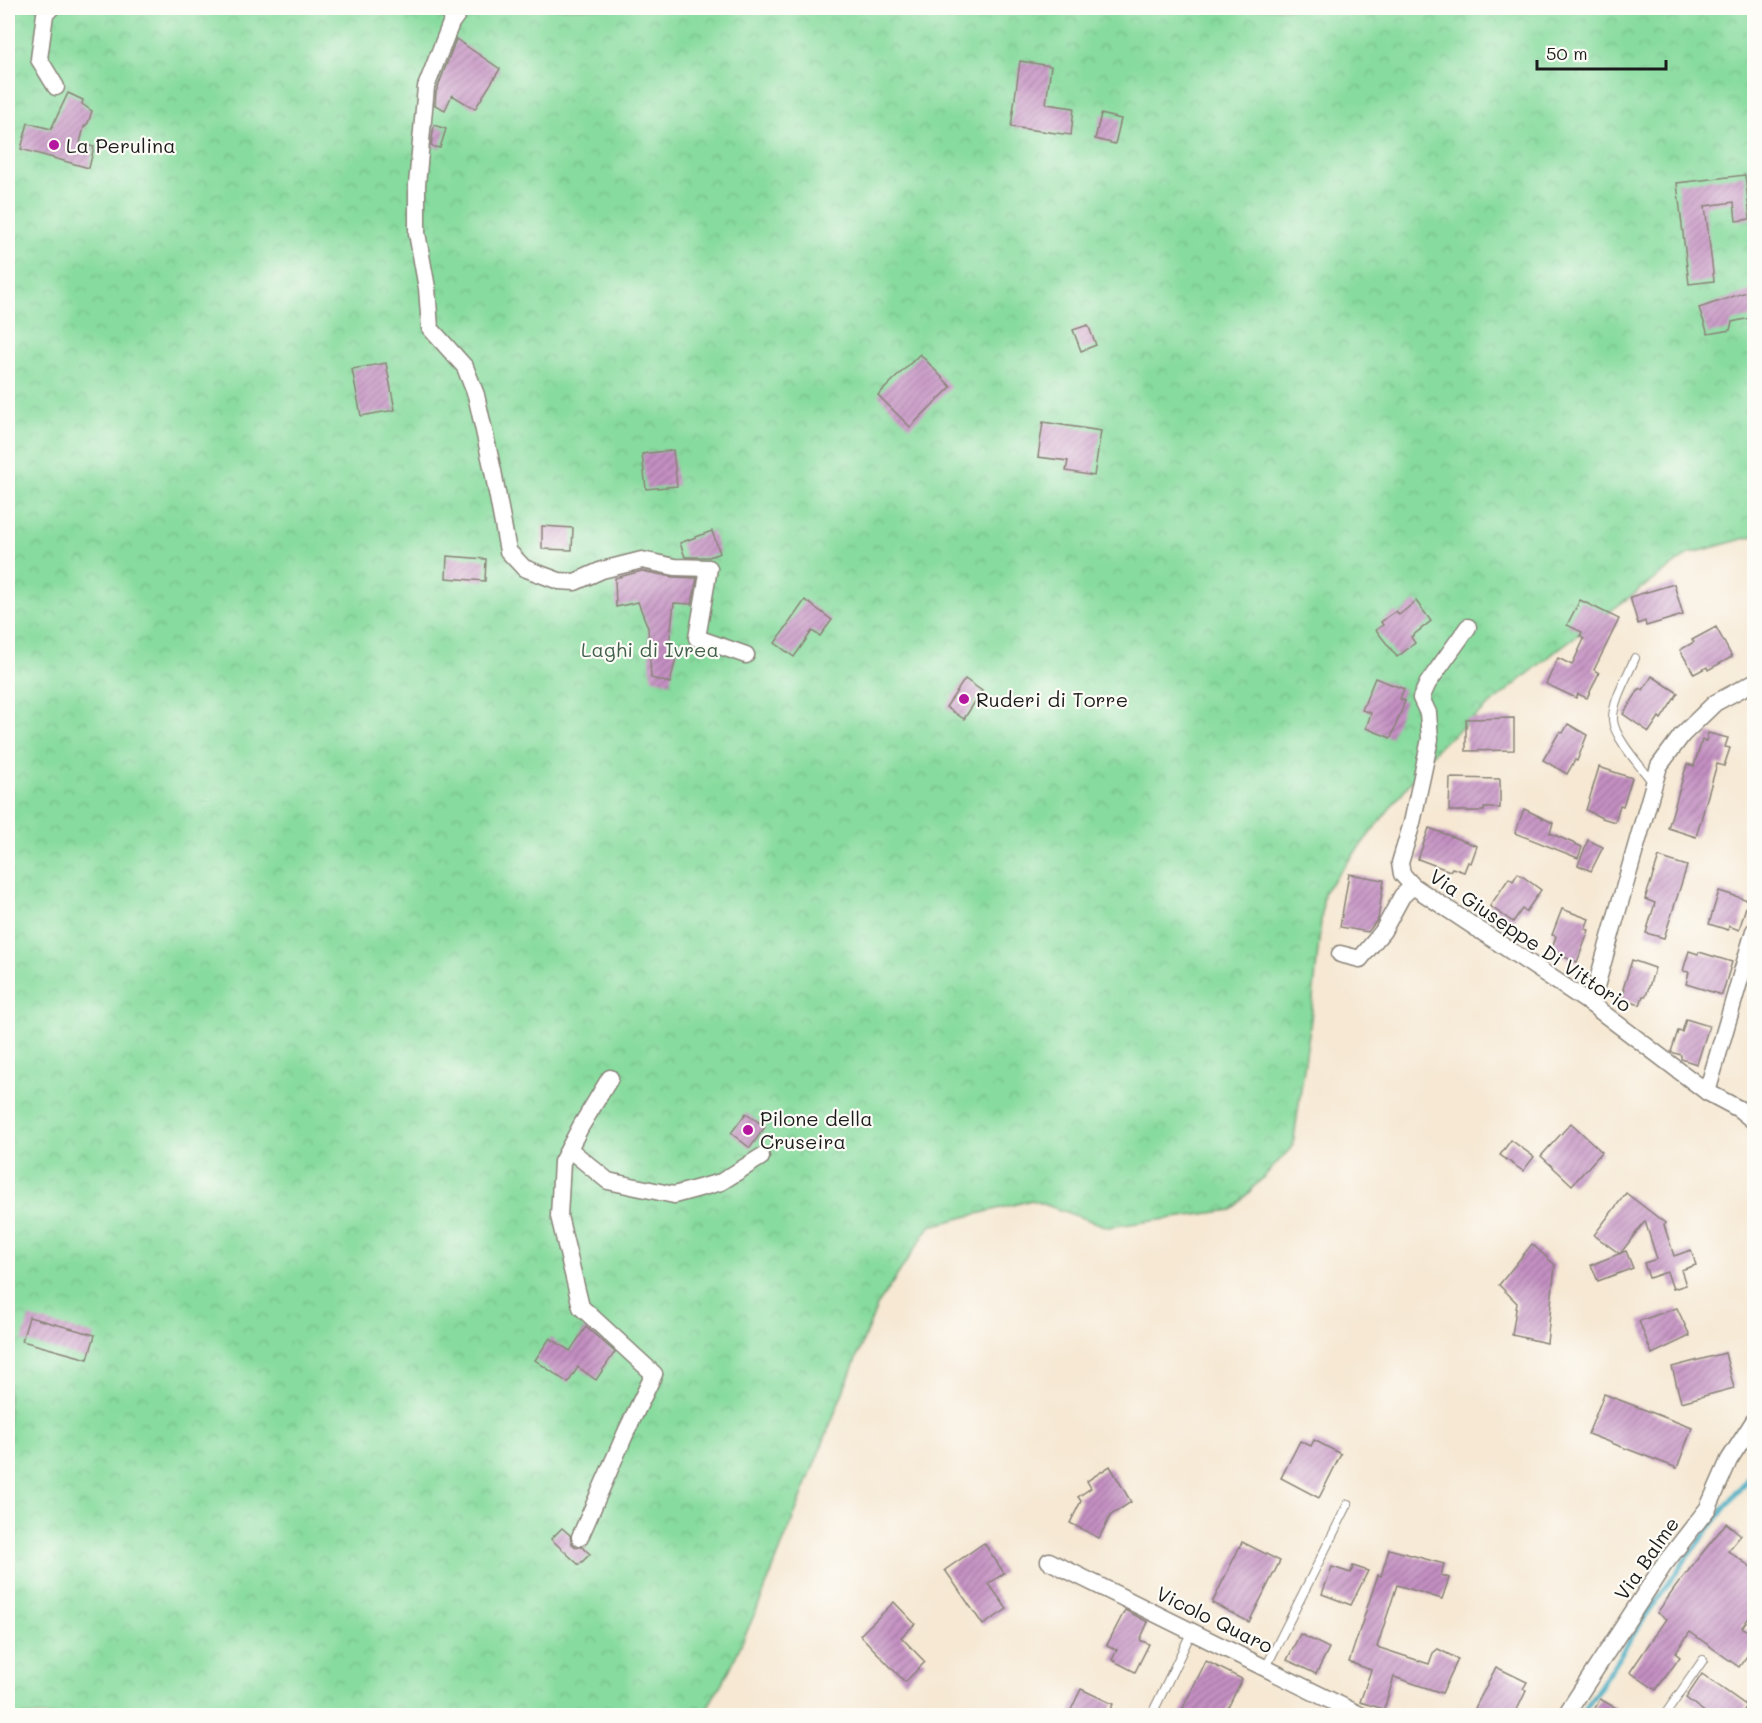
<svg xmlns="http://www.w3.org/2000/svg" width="1762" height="1723" viewBox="0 0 1762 1723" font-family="Mali,sans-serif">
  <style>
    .park { fill: url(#park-crowns); stroke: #527c5d; stroke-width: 1.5 }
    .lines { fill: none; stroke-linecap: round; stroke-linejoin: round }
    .stream { stroke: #43acc2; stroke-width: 5 }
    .building { fill: url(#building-hatch) }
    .service-casing { stroke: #898278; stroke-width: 10 }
    .minor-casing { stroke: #898278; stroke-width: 19 }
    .service { stroke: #fff; stroke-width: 8 }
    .minor { stroke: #fff; stroke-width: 16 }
    .poi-dot { fill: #b5179e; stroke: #fdfcf7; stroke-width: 2 }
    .labels { text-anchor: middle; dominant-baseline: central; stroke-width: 4.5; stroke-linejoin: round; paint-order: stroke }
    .poi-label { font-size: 20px; fill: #1c1c1c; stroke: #fdfcf7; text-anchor: start }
    .park-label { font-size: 20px; fill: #415f4a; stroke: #fdfcf7 }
    .street-label { font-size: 20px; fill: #1c1c1c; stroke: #fdfcf7 }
  </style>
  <defs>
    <pattern id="park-crowns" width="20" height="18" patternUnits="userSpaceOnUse" patternTransform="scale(1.5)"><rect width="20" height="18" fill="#87db9e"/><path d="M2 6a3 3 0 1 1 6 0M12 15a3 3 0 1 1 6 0" fill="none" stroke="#74bb88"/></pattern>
    <pattern id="building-hatch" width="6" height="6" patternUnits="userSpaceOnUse" patternTransform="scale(1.5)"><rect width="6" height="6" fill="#c490c2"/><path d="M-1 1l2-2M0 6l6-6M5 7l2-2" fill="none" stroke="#9e759d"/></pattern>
  </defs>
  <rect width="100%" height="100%" fill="#fdfcf7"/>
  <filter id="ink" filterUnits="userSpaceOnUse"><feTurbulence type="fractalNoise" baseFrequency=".0167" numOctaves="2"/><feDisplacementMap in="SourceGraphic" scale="12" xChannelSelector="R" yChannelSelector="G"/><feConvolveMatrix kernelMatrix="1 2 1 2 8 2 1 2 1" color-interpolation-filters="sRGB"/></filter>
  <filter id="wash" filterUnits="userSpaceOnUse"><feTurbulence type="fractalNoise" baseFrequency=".008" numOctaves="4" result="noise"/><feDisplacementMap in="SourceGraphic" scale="24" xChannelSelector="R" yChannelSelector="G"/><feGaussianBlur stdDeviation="1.35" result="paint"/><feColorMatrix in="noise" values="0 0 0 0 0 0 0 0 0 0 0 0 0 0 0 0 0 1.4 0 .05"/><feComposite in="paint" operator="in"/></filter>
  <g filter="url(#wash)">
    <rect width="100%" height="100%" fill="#f6e8d3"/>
    <!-- park -->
    <path class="park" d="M 8,8 L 1754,8 L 1754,536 L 1689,554 L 1561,647 L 1438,747 L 1324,892 L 1311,1019 L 1293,1146 L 1232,1210 L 1108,1227 L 1032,1200 L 930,1226 L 877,1306 L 760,1602 L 730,1669 L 703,1715 L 8,1716 Z"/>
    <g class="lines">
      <!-- stream -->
      <path class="stream" d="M 1581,1716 L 1637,1629 L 1687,1557 L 1754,1470"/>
    </g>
    <g id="blocks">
      <!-- building -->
      <g class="building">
        <path d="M 456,39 L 500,69 L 475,109 L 452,95 L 445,110 L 435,105 L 436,92 Z"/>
        <path d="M 1020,61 L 1051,66 L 1046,104 L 1074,108 L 1071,135 L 1011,127 Z"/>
        <path d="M 68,93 L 83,100 L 82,104 L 92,111 L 88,123 L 84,127 L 80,143 L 94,147 L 89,168 L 21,149 L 28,123 L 51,129 Z"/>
        <path d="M 1101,114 L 1121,119 L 1115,144 L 1095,139 Z"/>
        <path d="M 434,125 L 446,129 L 440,148 L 431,146 Z"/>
        <path d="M 1745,175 L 1750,219 L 1736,221 L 1734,202 L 1705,206 L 1714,281 L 1689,284 L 1677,183 Z"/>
        <path d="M 1755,289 L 1755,317 L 1732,322 L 1730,330 L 1708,334 L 1699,308 Z"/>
        <path d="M 1088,325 L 1096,345 L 1081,351 L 1073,330 Z"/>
        <path d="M 920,354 L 951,387 L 910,427 L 878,395 Z"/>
        <path d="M 386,363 L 395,410 L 361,416 L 352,369 Z"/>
        <path d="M 1043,422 L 1101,431 L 1094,476 L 1066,471 L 1068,461 L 1038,457 Z"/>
        <path d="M 673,450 L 677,486 L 646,489 L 642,454 Z"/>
        <path d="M 542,526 L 573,528 L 572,550 L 542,549 Z"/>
        <path d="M 712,531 L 720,553 L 709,557 L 685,557 L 680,543 Z"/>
        <path d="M 447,556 L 486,559 L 485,581 L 446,578 Z"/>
        <path d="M 642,571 L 673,577 L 697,578 L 692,604 L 674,603 L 669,645 L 678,649 L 670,683 L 651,678 L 648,628 L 638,602 L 616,607 L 615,578 Z"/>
        <path d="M 1674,584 L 1683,615 L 1646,626 L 1645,621 L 1638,624 L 1630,597 Z"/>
        <path d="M 805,600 L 832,620 L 820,636 L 812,631 L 794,657 L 775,643 Z"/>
        <path d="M 1580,600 L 1619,619 L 1594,670 L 1599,673 L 1587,698 L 1578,694 L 1576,698 L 1546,684 L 1558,658 L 1572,665 L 1584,639 L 1580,636 L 1582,632 L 1567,625 Z"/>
        <path d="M 1416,601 L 1431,621 L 1411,637 L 1415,643 L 1397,657 L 1376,630 L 1383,625 L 1381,622 L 1396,611 L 1399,615 Z"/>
        <path d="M 1716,627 L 1732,657 L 1708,670 L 1707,667 L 1694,674 L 1680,650 L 1694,642 L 1692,640 Z"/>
        <path d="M 1652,676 L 1678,693 L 1661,719 L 1659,717 L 1649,732 L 1623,714 L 1640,688 L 1643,690 Z"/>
        <path d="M 1375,678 L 1404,689 L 1400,699 L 1405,701 L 1391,738 L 1366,728 L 1371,713 L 1362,710 Z"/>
        <path d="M 965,679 L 982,691 L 964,719 L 946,707 Z"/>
        <path d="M 1514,718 L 1514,750 L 1466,751 L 1466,719 Z"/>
        <path d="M 1568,724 L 1587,735 L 1577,761 L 1575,760 L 1567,774 L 1543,760 L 1560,731 L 1563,733 Z"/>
        <path d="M 1708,733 L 1728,738 L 1725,747 L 1730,748 L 1724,766 L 1717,764 L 1696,837 L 1668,828 L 1687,764 L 1694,766 L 1702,740 L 1706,741 Z"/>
        <path d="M 1599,767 L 1632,778 L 1623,806 L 1620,805 L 1615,822 L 1602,818 L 1586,810 Z"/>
        <path d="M 1450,778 L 1500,779 L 1500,808 L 1484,808 L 1484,811 L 1449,811 Z"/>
        <path d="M 1524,809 L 1553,823 L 1550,833 L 1582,847 L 1578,858 L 1515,833 Z"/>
        <path d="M 1429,828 L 1477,846 L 1471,863 L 1468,862 L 1464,872 L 1452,868 L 1450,871 L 1418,859 Z"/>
        <path d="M 1588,840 L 1603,847 L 1591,871 L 1578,865 Z"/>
        <path d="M 1659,857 L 1687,866 L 1664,938 L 1646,933 L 1655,903 L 1645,899 Z"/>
        <path d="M 1518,873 L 1541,890 L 1526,912 L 1522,909 L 1513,922 L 1490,906 L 1509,878 L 1513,881 Z"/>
        <path d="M 1349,874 L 1384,880 L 1378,919 L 1368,932 L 1340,927 Z"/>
        <path d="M 1719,891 L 1748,900 L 1739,930 L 1729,926 L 1728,930 L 1709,924 Z"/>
        <path d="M 1562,909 L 1589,919 L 1585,929 L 1589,930 L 1577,962 L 1551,952 L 1556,936 L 1552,935 Z"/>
        <path d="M 1689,951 L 1698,954 L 1699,952 L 1732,962 L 1722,995 L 1686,984 L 1689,972 L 1683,971 Z"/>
        <path d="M 1632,960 L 1655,968 L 1646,996 L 1643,996 L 1640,1005 L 1621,999 L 1625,990 L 1623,989 Z"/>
        <path d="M 1686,1019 L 1709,1026 L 1697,1064 L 1681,1059 L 1681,1055 L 1671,1052 L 1678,1031 L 1682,1032 Z"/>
        <path d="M 746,1113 L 765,1127 L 750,1148 L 731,1133 Z"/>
        <path d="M 1571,1123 L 1602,1152 L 1572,1185 L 1541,1156 Z"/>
        <path d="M 1511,1140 L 1534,1157 L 1523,1171 L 1500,1155 Z"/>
        <path d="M 1626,1193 L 1665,1223 L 1664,1225 L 1674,1256 L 1691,1250 L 1696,1265 L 1681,1270 L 1686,1285 L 1673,1289 L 1667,1272 L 1649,1278 L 1644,1263 L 1657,1259 L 1645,1221 L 1620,1254 L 1594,1235 Z"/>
        <path d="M 1532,1244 L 1555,1265 L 1547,1343 L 1512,1335 L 1517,1303 L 1499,1285 Z"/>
        <path d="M 1626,1251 L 1633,1268 L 1598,1281 L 1591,1265 Z"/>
        <path d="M 1677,1308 L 1690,1336 L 1652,1354 L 1639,1321 Z"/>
        <path d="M 29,1317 L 95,1335 L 88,1359 L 22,1341 Z"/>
        <path d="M 586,1327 L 615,1352 L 596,1380 L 578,1367 L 568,1383 L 535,1360 L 550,1338 L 570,1351 Z"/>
        <path d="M 1725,1353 L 1734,1388 L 1681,1402 L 1672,1367 Z"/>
        <path d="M 1604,1394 L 1692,1428 L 1677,1468 L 1588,1434 Z"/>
        <path d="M 1314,1440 L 1341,1454 L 1319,1498 L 1281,1478 L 1300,1441 L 1311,1446 Z"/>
        <path d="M 1110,1466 L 1131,1502 L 1111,1515 L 1099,1538 L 1070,1523 L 1081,1501 L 1078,1497 L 1091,1488 L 1087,1481 Z"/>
        <path d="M 1726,1523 L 1741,1535 L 1728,1551 L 1755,1570 L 1755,1610 L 1742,1627 L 1755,1636 L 1755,1645 L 1739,1667 L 1690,1632 L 1675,1653 L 1680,1657 L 1656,1690 L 1630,1672 L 1666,1619 L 1657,1613 L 1677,1585 Z"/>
        <path d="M 562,1528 L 570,1535 L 572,1544 L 576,1547 L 582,1547 L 590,1554 L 579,1565 L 551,1539 Z"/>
        <path d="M 1242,1542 L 1280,1561 L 1249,1622 L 1212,1603 Z"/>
        <path d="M 984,1543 L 1004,1573 L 989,1584 L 1007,1609 L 983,1625 L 945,1570 Z"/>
        <path d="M 1389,1549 L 1444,1564 L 1441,1575 L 1449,1578 L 1442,1599 L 1397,1585 L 1377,1647 L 1429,1664 L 1433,1653 L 1438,1649 L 1458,1659 L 1442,1693 L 1394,1677 L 1384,1709 L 1360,1702 L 1371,1670 L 1349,1662 L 1378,1575 L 1381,1576 Z"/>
        <path d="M 1353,1566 L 1368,1571 L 1351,1605 L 1322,1594 L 1332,1567 L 1351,1573 Z"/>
        <path d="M 894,1602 L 915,1624 L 901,1637 L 925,1662 L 905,1682 L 860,1635 Z"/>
        <path d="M 1125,1610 L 1148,1622 L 1140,1640 L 1149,1644 L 1135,1672 L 1112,1660 L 1117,1650 L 1107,1645 Z"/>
        <path d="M 1300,1634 L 1329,1648 L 1316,1674 L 1287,1660 Z"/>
        <path d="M 1206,1661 L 1242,1679 L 1224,1716 L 1179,1716 Z"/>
        <path d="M 1496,1667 L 1527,1682 L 1523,1689 L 1526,1691 L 1514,1716 L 1489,1716 L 1475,1708 Z"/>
        <path d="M 1702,1674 L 1747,1706 L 1740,1716 L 1710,1716 L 1686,1698 Z"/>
        <path d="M 1081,1689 L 1113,1704 L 1107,1716 L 1068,1716 Z"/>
        <path d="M 1600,1699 L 1630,1716 L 1591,1716 Z"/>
      </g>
    </g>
  </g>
  <g filter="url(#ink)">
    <use href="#blocks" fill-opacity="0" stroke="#898278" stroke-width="1.5"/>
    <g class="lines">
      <!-- service casing -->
      <g class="service-casing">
        <g id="service">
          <path d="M 1635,658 C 1628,675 1612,702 1613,720 C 1614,738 1643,769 1654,784"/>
          <path d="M 1266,1667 L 1348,1504"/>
          <path d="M 1151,1716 L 1192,1631"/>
          <path d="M 1664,1716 L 1703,1660"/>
        </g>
      </g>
      <!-- minor casing -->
      <g class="minor-casing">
        <g id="minor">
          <path d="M 51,8 L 45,14 L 39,59 L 56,87"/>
          <path d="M 462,8 L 451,23 L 426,87 L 417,185 L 417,233 L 427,288 L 430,328 L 465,367 L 476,395 L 493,471 L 508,551 L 524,568 L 559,581 L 575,582 L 602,570 L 642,560 L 675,567 L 709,568 L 697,638 L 746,655"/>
          <path d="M 1468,627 L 1428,683 L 1421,698 L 1428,713 L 1430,739 L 1412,823 L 1400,863 L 1402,874 L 1413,886 L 1591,1004 L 1707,1092 L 1739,1109 L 1754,1121"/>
          <path d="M 1340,954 L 1360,959 L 1383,931 L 1402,896 L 1413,886"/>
          <path d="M 1591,1004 L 1659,766 L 1682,735 L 1715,703 L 1754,682"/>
          <path d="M 1707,1092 L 1754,931"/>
          <path d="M 569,1149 L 608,1181 L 674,1195 L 721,1182 L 761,1157"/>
          <path d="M 580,1537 L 627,1430 L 654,1374 L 581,1307 L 559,1216 L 562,1162 L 581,1126 L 610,1078"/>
          <path d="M 1049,1561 L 1362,1716"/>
          <path d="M 1565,1716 L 1663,1566 L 1708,1508 L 1729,1460 L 1754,1421"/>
        </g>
      </g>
      <!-- service -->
      <use href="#service" class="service"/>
      <!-- minor -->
      <use href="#minor" class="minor"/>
    </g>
  </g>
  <!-- markers -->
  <g class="poi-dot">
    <circle cx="54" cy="145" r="6"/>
    <circle cx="964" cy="699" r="6"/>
    <circle cx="748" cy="1130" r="6"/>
  </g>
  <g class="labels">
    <!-- poi labels -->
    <g class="poi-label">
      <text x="66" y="145">La Perulina</text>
      <text x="976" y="699">Ruderi di Torre</text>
      <text x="760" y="1118">Pilone della<tspan x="760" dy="23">Cruseira</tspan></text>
    </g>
    <!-- park labels -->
    <g class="park-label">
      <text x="650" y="649">Laghi di Ivrea</text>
    </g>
    <!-- street labels -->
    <g class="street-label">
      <text transform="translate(1531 940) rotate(34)">Via Giuseppe Di Vittorio</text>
      <text transform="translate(1646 1558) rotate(-55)">Via Balme</text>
      <text transform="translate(1215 1619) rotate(26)">Vicolo Quaro</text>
    </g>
  </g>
  <!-- margin -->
  <rect width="1762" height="1723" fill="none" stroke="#fdfcf7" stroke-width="30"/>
  <!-- scale -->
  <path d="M1537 60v9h129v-9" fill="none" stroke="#1c1c1c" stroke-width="3"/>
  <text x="1546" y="60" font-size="18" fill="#1c1c1c" stroke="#fdfcf7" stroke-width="4.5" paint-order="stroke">50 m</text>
</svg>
